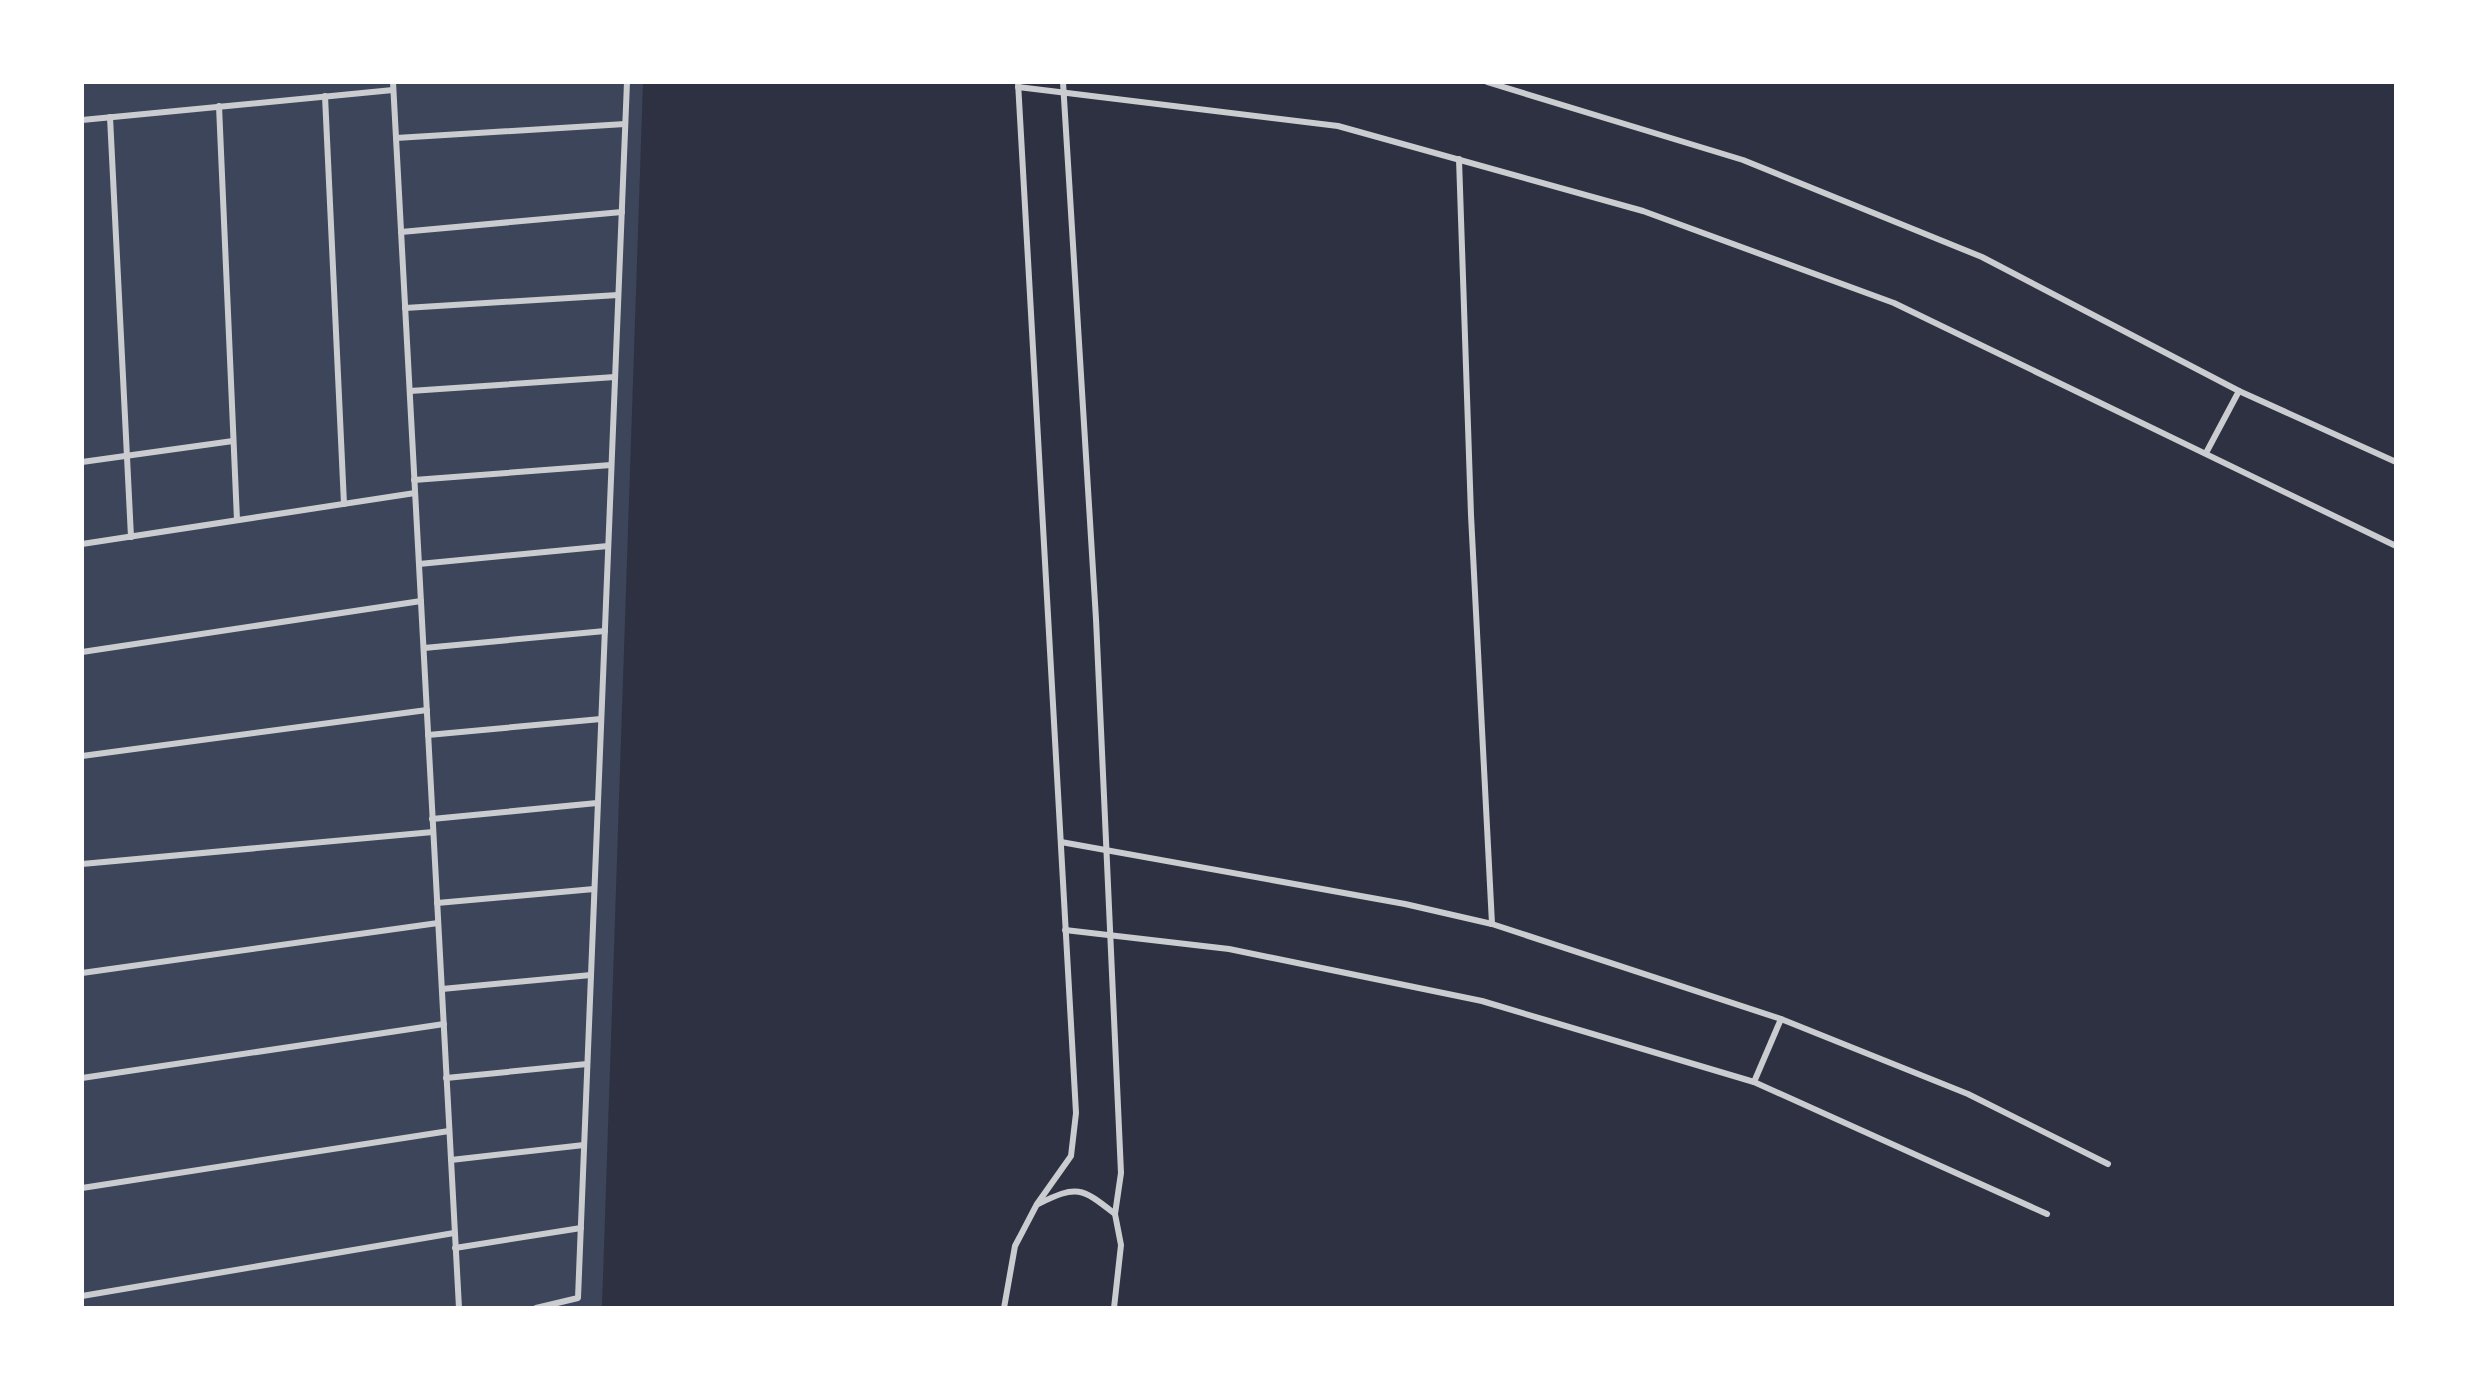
<svg xmlns="http://www.w3.org/2000/svg" width="2478" height="1390" viewBox="0 0 2478 1390" font-family="Mulish,sans-serif">
  <style>
    .green { fill: #3c4559 }
    .lines { fill: none; stroke-linecap: round; stroke-linejoin: round }
    .minor { stroke: #caccd0; stroke-width: 6 }
  </style>
  <rect width="100%" height="100%" fill="#2d3142"/>
  <!-- green -->
  <path class="green" d="M 82,83 L 643,83 L 602,1307 L 83,1307 Z"/>
  <g class="lines">
    <!-- minor -->
    <g class="minor">
      <path d="M 393,82 L 459,1308"/>
      <path d="M 1063,82 L 1096,619 L 1121,1173 L 1115,1214"/>
      <path d="M 1487,82 L 1743,160 L 1982,257 L 2239,391 L 2396,462"/>
      <path d="M 1018,87 L 1338,126 L 1643,211 L 1894,303 L 2396,546"/>
      <path d="M 325,96 L 344,504"/>
      <path d="M 219,106 L 237,520"/>
      <path d="M 110,117 L 131,537"/>
      <path d="M 82,120 L 393,90"/>
      <path d="M 396,138 L 625,124"/>
      <path d="M 1459,159 L 1471,515 L 1492,924"/>
      <path d="M 401,232 L 622,212"/>
      <path d="M 405,308 L 618,295"/>
      <path d="M 410,391 L 615,377"/>
      <path d="M 2206,453 L 2239,391"/>
      <path d="M 82,462 L 233,441"/>
      <path d="M 414,480 L 611,465"/>
      <path d="M 82,544 L 415,493"/>
      <path d="M 419,564 L 608,546"/>
      <path d="M 424,648 L 605,631"/>
      <path d="M 82,652 L 421,601"/>
      <path d="M 428,735 L 601,719"/>
      <path d="M 82,756 L 427,710"/>
      <path d="M 432,819 L 597,803"/>
      <path d="M 1061,842 L 1405,904 L 1492,924 L 1781,1019 L 1968,1094 L 2108,1164"/>
      <path d="M 82,864 L 433,832"/>
      <path d="M 437,903 L 594,889"/>
      <path d="M 1065,930 L 1229,949 L 1482,1001 L 1754,1082 L 2047,1214"/>
      <path d="M 82,973 L 438,923"/>
      <path d="M 442,989 L 591,975"/>
      <path d="M 82,1078 L 444,1024"/>
      <path d="M 446,1078 L 587,1064"/>
      <path d="M 1754,1082 L 1781,1019"/>
      <path d="M 451,1160 L 584,1145"/>
      <path d="M 82,1188 L 449,1131"/>
      <path d="M 1038,1204 C 1077,1185 1081,1187 1115,1214 L 1121,1245 L 1114,1308"/>
      <path d="M 455,1248 L 581,1228"/>
      <path d="M 82,1296 L 454,1233"/>
      <path d="M 536,1308 L 578,1298 L 627,82"/>
      <path d="M 1004,1308 L 1015,1246 L 1037,1204 L 1071,1156 L 1076,1113 L 1018,82"/>
    </g>
  </g>
  <!-- border -->
  <rect width="2478" height="1390" fill="none" stroke="#ffffff" stroke-width="168"/>
</svg>
